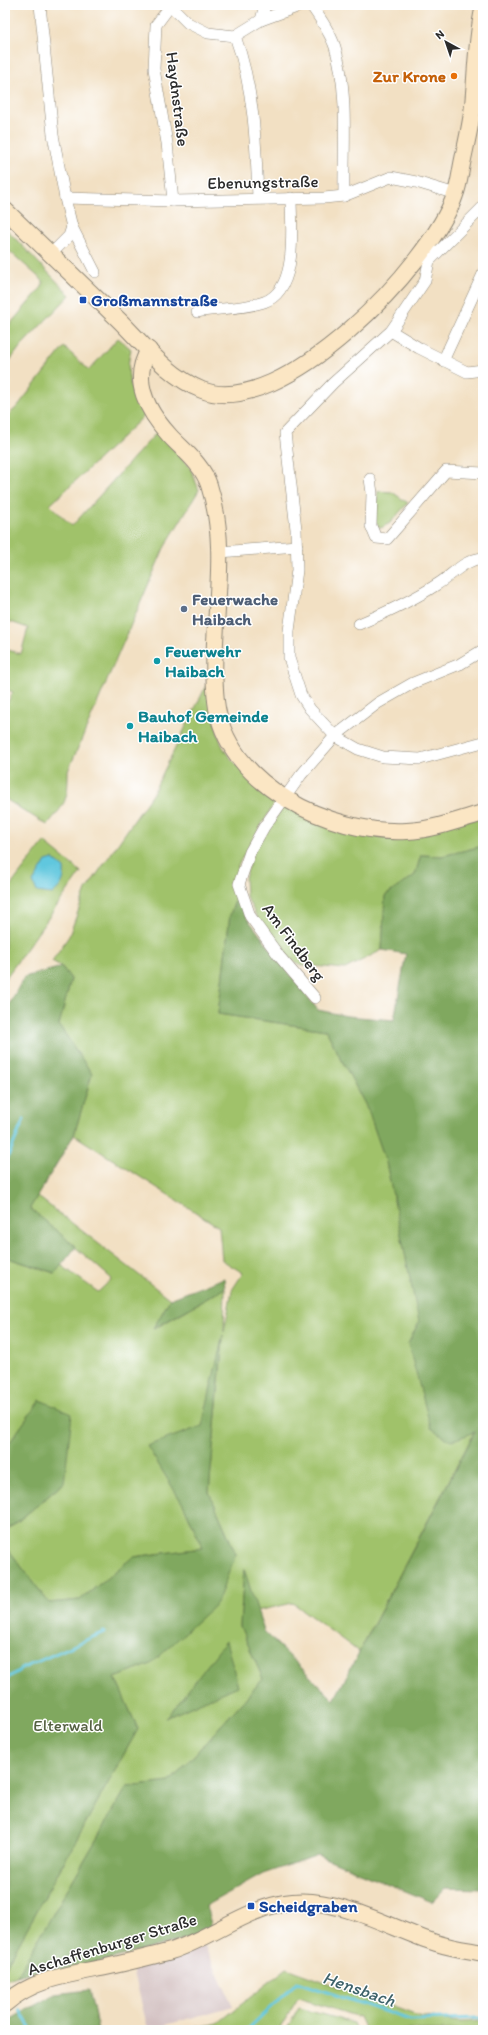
<svg xmlns="http://www.w3.org/2000/svg" width="488" height="2035" viewBox="0 0 488 2035" font-family="Itim,sans-serif">
  <style>
    .industrial { fill: #d2bfc0 }
    .green { fill: #a0c26b; stroke: #66764b }
    .forest { fill: #80a85f; stroke: #566a45 }
    .water { fill: #61c7de; stroke: #467984 }
    .lines { fill: none; stroke-linecap: round; stroke-linejoin: round }
    .stream { stroke: #61c7de; stroke-width: 3 }
    .street-casing { stroke: #8e8677; stroke-width: 12 }
    .secondary-casing { stroke: #8e8677; stroke-width: 18 }
    .street { stroke: #fff; stroke-width: 11 }
    .secondary { stroke: #fbe6c4; stroke-width: 16 }
    .food-dot { fill: #e8710a; stroke: #fff; stroke-width: 1.5 }
    .transit-dot { fill: #1a4fb4; stroke: #fff; stroke-width: 1.5 }
    .service-dot { fill: #5c6f8a; stroke: #fff; stroke-width: 1.5 }
    .culture-dot { fill: #0f9aa8; stroke: #fff; stroke-width: 1.5 }
    .labels { text-anchor: middle; dominant-baseline: central; stroke-width: 3; stroke-linejoin: round; paint-order: stroke }
    .food-label { font-size: 17px; font-weight: bold; fill: #c56008; stroke: #fff; text-anchor: end }
    .street-label { font-size: 17px; fill: #2b2b2b; stroke: #fff }
    .transit-label { font-size: 17px; font-weight: bold; fill: #164399; stroke: #fff; text-anchor: start }
    .service-label { font-size: 17px; font-weight: bold; fill: #4e5e75; stroke: #fff; text-anchor: start }
    .culture-label { font-size: 17px; font-weight: bold; fill: #0d838f; stroke: #fff; text-anchor: start }
    .park-label { font-size: 17px; fill: #546041; stroke: #fff }
    .water-label { font-size: 18px; font-style: italic; fill: #3e626a; stroke: #fff }
  </style>
  <rect width="100%" height="100%" fill="#fff"/>
  <filter id="ink" filterUnits="userSpaceOnUse"><feTurbulence type="fractalNoise" baseFrequency=".025" numOctaves="2"/><feDisplacementMap in="SourceGraphic" scale="8" xChannelSelector="R" yChannelSelector="G"/><feConvolveMatrix kernelMatrix="1 2 1 2 8 2 1 2 1" color-interpolation-filters="sRGB"/></filter>
  <filter id="wash" filterUnits="userSpaceOnUse"><feTurbulence type="fractalNoise" baseFrequency=".012" numOctaves="4" result="noise"/><feDisplacementMap in="SourceGraphic" scale="16" xChannelSelector="R" yChannelSelector="G"/><feGaussianBlur stdDeviation="0.9" result="paint"/><feColorMatrix in="noise" values="0 0 0 0 0 0 0 0 0 0 0 0 0 0 0 0 0 1.4 0 .05"/><feComposite in="paint" operator="in"/></filter>
  <g filter="url(#wash)">
    <rect width="100%" height="100%" fill="#f2e0c3"/>
    <!-- industrial -->
    <path class="industrial" d="M 201,1938 L 233,2006 L 148,2030 L 131,1960 Z"/>
    <!-- green -->
    <g class="green">
      <path d="M 5,228 L 70,295 L 21,346 L 5,367 L 5,330 L 42,287 L 43,281 L 7,249 L 5,250 Z"/>
      <path d="M 118,338 L 131,349 C 124,378 132,390 144,416 L 50,505 L 72,526 L 157,432 L 190,467 L 199,490 L 164,548 L 68,771 C 68,801 66,803 47,825 L 7,800 L 5,796 L 5,707 L 13,692 L 5,689 L 5,649 L 21,654 L 28,628 L 5,620 L 5,418 L 17,407 L 64,347 L 89,370 Z"/>
      <path d="M 378,491 L 392,492 L 408,503 L 390,523 L 381,528 L 377,527 L 374,519 Z"/>
      <path d="M 206,686 C 213,704 214,724 221,743 C 229,763 260,785 277,799 L 238,865 L 237,895 L 230,915 L 218,1014 L 326,1030 L 368,1110 L 386,1162 L 420,1322 L 408,1344 L 475,1431 L 359,1652 L 293,1603 L 257,1611 L 244,1570 L 240,1626 L 263,1679 L 170,1782 L 127,1787 L 17,1976 L 5,1980 L 5,1968 L 138,1729 L 115,1678 L 151,1664 L 236,1554 L 209,1492 L 223,1339 L 184,1506 L 203,1548 L 133,1557 L 80,1600 L 49,1603 L 5,1545 L 5,1532 L 64,1483 L 40,1400 L 5,1449 L 5,1257 L 54,1273 L 61,1265 L 98,1292 L 112,1279 L 30,1208 L 37,1196 L 170,1299 L 154,1329 L 225,1288 L 224,1332 L 232,1290 L 243,1273 L 222,1260 L 219,1227 L 74,1135 L 92,1074 L 59,1025 L 71,979 L 62,967 L 52,961 L 69,936 L 86,890 L 153,793 Z"/>
      <path d="M 284,806 L 366,835 L 483,818 L 483,846 L 442,856 L 421,855 L 415,875 L 385,896 L 382,950 L 345,969 L 301,965 L 288,958 L 266,935 L 246,896 L 245,878 L 255,848 Z"/>
      <path d="M 44,842 L 81,872 L 5,979 L 5,893 Z"/>
      <path d="M 287,1968 L 418,2016 L 460,2022 L 483,2021 L 483,2030 L 365,2030 L 359,2017 L 298,1998 L 279,2030 L 181,2030 L 218,2023 Z"/>
      <path d="M 299,2008 L 353,2023 L 356,2030 L 286,2030 Z"/>
    </g>
    <!-- forest -->
    <g class="forest">
      <path d="M 483,846 L 483,1889 L 445,1888 L 432,1902 L 318,1855 L 263,1874 L 206,1906 L 213,1931 L 42,1978 L 32,1972 L 17,1976 L 127,1787 L 170,1782 L 263,1679 L 240,1626 L 244,1569 L 264,1631 L 334,1700 L 475,1432 L 451,1441 L 431,1428 L 408,1344 L 419,1322 L 386,1162 L 368,1110 L 326,1030 L 218,1014 L 230,915 L 237,895 L 247,918 L 318,1010 L 347,1016 L 394,1020 L 406,954 L 382,950 L 385,896 L 415,875 L 421,855 L 442,856 Z"/>
      <path d="M 62,967 L 71,979 L 59,1025 L 92,1074 L 74,1135 L 30,1208 L 76,1247 L 55,1273 L 5,1257 L 5,1012 L 24,977 Z"/>
      <path d="M 224,1278 L 225,1288 L 153,1329 L 170,1299 Z"/>
      <path d="M 223,1335 L 209,1492 L 236,1554 L 217,1603 L 151,1664 L 115,1678 L 138,1729 L 5,1968 L 5,1545 L 49,1603 L 80,1600 L 133,1557 L 203,1548 L 184,1506 L 147,1446 L 202,1426 Z"/>
      <path d="M 40,1400 L 72,1414 L 64,1483 L 5,1532 L 5,1449 Z"/>
      <path d="M 226,1641 L 238,1686 L 166,1718 L 167,1718 Z"/>
      <path d="M 89,1990 L 98,2030 L 9,2030 L 11,2019 L 55,1994 Z"/>
    </g>
    <!-- water -->
    <path class="water" d="M 53,859 L 64,868 C 65,880 62,886 52,894 L 37,892 L 33,882 L 46,861 Z"/>
    <g class="lines">
      <!-- stream -->
      <g class="stream">
        <path d="M 5,1164 L 24,1119"/>
        <path d="M 5,1680 L 21,1669 L 104,1632"/>
        <path d="M 5,1982 L 6,1984"/>
        <path d="M 20,2010 L 31,2030"/>
        <path d="M 247,2030 L 297,1982 L 410,2020 L 483,2018"/>
      </g>
    </g>
  </g>
  <g filter="url(#ink)">
    <g class="lines">
      <!-- street casing -->
      <g class="street-casing">
        <g id="street">
          <path d="M 40,5 L 53,135 L 65,198 L 72,227 L 95,272"/>
          <path d="M 170,5 L 188,23 L 208,33 L 235,36 L 261,20 L 302,5"/>
          <path d="M 171,5 L 156,25 L 154,69 L 167,143 L 173,201"/>
          <path d="M 311,5 C 320,18 330,32 335,47 C 349,93 343,148 344,196"/>
          <path d="M 261,20 L 265,5"/>
          <path d="M 235,36 C 254,88 256,143 258,198"/>
          <path d="M 65,198 L 173,201 L 324,198 L 344,196 L 391,177 L 416,182 L 456,194"/>
          <path d="M 483,207 L 429,261 L 425,281 L 391,331 L 333,383 L 285,433 L 296,529 L 297,570 L 289,631 L 289,658 L 301,695 L 310,709 L 335,736 L 358,749 L 383,757 L 420,759 L 483,742"/>
          <path d="M 51,254 L 69,236 L 72,227"/>
          <path d="M 197,312 C 219,308 243,309 264,302 C 299,290 291,227 291,198"/>
          <path d="M 391,331 L 419,348 L 467,372 L 483,370"/>
          <path d="M 443,361 L 483,274"/>
          <path d="M 370,479 L 372,493 L 371,526 L 376,538 L 387,539 L 446,471 L 483,473"/>
          <path d="M 220,552 L 297,546"/>
          <path d="M 359,624 C 385,613 412,601 436,585 C 453,575 463,560 483,558"/>
          <path d="M 315,998 L 279,956 L 250,916 L 239,884 L 250,852 L 264,827 L 301,775 L 335,736 L 378,703 L 413,683 L 460,664 L 483,650"/>
        </g>
      </g>
      <!-- secondary casing -->
      <g class="secondary-casing">
        <g id="secondary">
          <path d="M 5,210 C 43,247 82,284 120,321 C 144,345 169,377 202,390 C 281,422 432,263 455,195 C 459,185 460,174 462,164 C 466,144 471,125 473,105 C 476,73 476,41 483,10"/>
          <path d="M 149,350 C 130,380 148,412 170,436 C 184,451 202,464 209,485 C 232,556 208,629 216,701 C 225,785 331,835 407,831 C 432,830 459,820 483,813"/>
          <path d="M 5,2004 C 32,1979 71,1974 106,1967 C 128,1962 149,1957 171,1951 C 218,1936 260,1896 312,1902 C 357,1907 394,1929 436,1943 C 451,1948 467,1950 483,1953"/>
        </g>
      </g>
      <!-- street -->
      <use href="#street" class="street"/>
      <!-- secondary -->
      <use href="#secondary" class="secondary"/>
    </g>
  </g>
  <!-- markers -->
  <circle class="food-dot" cx="454" cy="76" r="4"/>
  <g class="transit-dot">
    <rect x="79" y="296" width="8" height="8" rx="2"/>
    <rect x="247" y="1902" width="8" height="8" rx="2"/>
  </g>
  <circle class="service-dot" cx="184" cy="609" r="4"/>
  <g class="culture-dot">
    <circle cx="157" cy="661" r="4"/>
    <circle cx="130" cy="726" r="4"/>
  </g>
  <g class="labels">
    <!-- food labels -->
    <g class="food-label">
      <text x="446" y="76">Zur Krone</text>
    </g>
    <!-- street labels -->
    <g class="street-label">
      <text transform="translate(178 99) rotate(83)">Haydnstraße</text>
      <text transform="translate(263 182) rotate(-1)">Ebenungstraße</text>
      <text transform="translate(294 942) rotate(53)">Am Findberg</text>
      <text transform="translate(112 1944) rotate(-17)">Aschaffenburger Straße</text>
    </g>
    <!-- transit labels -->
    <g class="transit-label">
      <text x="91" y="300">Großmannstraße</text>
      <text x="259" y="1906">Scheidgraben</text>
    </g>
    <!-- service labels -->
    <g class="service-label">
      <text x="192" y="599">Feuerwache<tspan x="192" dy="20">Haibach</tspan></text>
    </g>
    <!-- culture labels -->
    <g class="culture-label">
      <text x="165" y="651">Feuerwehr<tspan x="165" dy="20">Haibach</tspan></text>
      <text x="138" y="716">Bauhof Gemeinde<tspan x="138" dy="20">Haibach</tspan></text>
    </g>
    <!-- park labels -->
    <g class="park-label">
      <text x="68" y="1725">Elterwald</text>
    </g>
    <!-- water labels -->
    <g class="water-label">
      <text transform="translate(359 1989) rotate(19)">Hensbach</text>
    </g>
  </g>
  <!-- margin -->
  <rect width="488" height="2035" fill="none" stroke="#fff" stroke-width="20"/>
  <!-- north arrow -->
  <g transform="translate(446 42) rotate(320)" stroke="#ffffff" stroke-width="3" paint-order="stroke">
  <path d="M0-3L7 15L0 10L-7 15Z" fill="#2b2b2b"/>
  <text y="-6" font-size="11" font-weight="bold" text-anchor="middle" fill="#2b2b2b">N</text>
  </g>
</svg>
